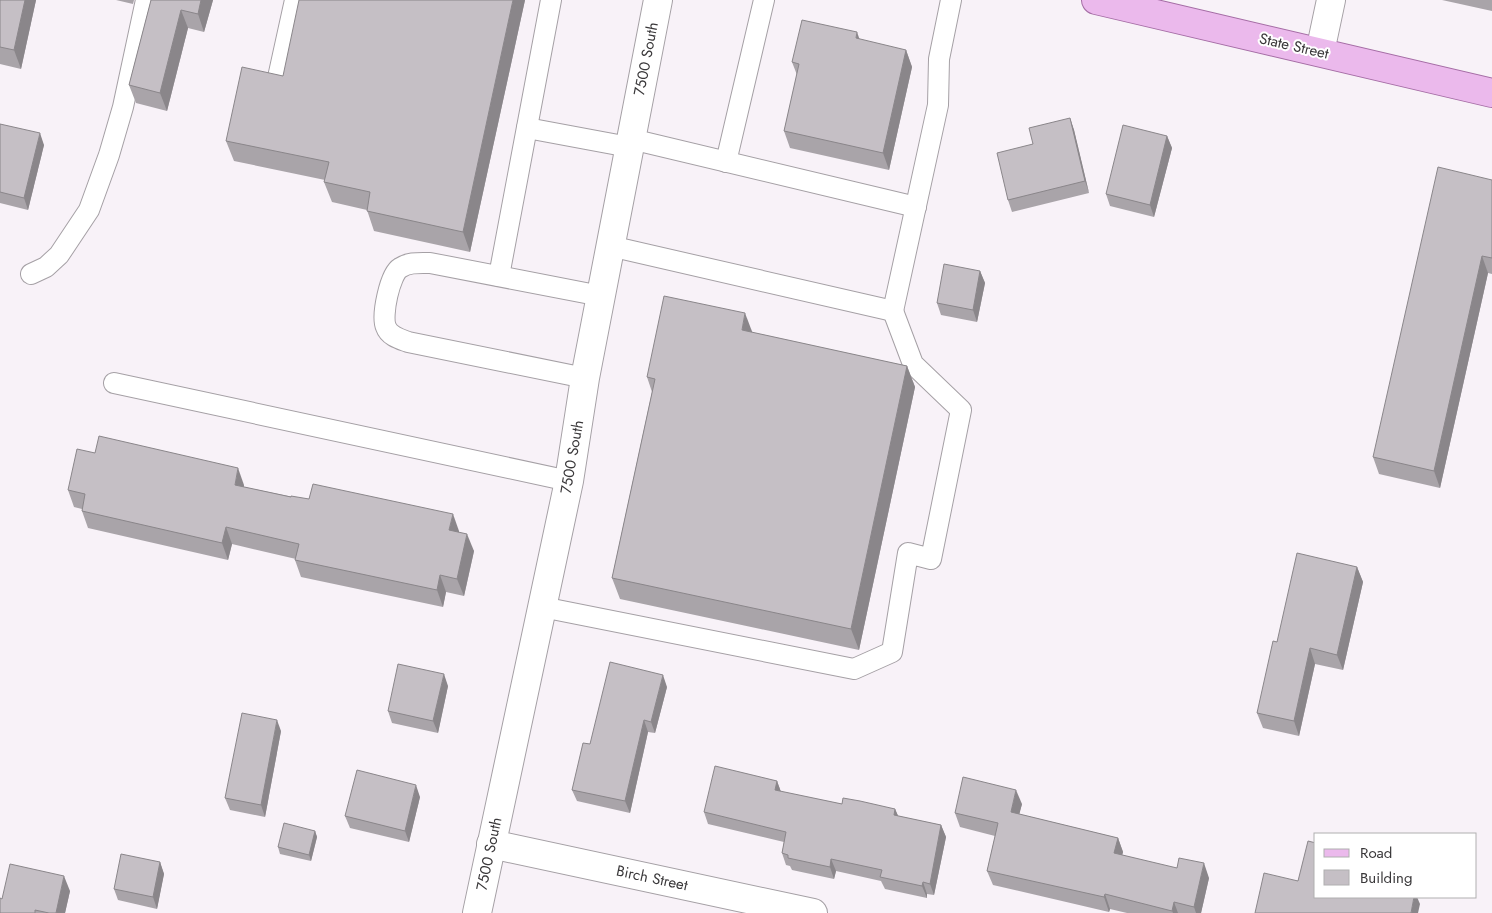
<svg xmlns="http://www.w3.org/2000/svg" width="1492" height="913" viewBox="0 0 1492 913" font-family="Jost,sans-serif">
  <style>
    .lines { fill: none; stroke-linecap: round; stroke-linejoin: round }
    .service-casing { stroke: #a5a0a5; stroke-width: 22 }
    .minor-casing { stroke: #a5a0a5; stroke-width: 30 }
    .tertiary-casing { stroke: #a5a0a5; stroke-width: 30 }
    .primary-casing { stroke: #a56da5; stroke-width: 30 }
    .service { stroke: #fff; stroke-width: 20 }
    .minor { stroke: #fff; stroke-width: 28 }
    .tertiary { stroke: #fff; stroke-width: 28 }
    .primary { stroke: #ebb9ec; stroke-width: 28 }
    .wall { fill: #a9a4a9 }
    .shaded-wall { fill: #8a868a }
    .building { fill: #c5bfc5; stroke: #8a868a }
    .labels { text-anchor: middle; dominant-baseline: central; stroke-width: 4; stroke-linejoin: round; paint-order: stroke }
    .street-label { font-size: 15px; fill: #3a383a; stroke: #fff }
  </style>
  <rect width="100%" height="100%" fill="#f8f2f8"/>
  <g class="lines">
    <!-- service casing -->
    <g class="service-casing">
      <g id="service">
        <path d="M 277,82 L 295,0"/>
        <path d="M 527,128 L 629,147"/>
        <path d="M 631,139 L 916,207"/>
        <path d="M 726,162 L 764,0"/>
        <path d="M 610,246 L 893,311 L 938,105 L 939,59 L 951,0"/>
        <path d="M 31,274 L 46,267 L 59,255 L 89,210 L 109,155 L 123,107 L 146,0"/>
        <path d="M 499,276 L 551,0"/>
        <path d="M 585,378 L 408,342 C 400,339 389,336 386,327 C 381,316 390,274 400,268 C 409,262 419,263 430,263 L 601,296"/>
        <path d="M 114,383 L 569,481"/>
        <path d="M 542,607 L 854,669 L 892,652 L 908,553 L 931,559 L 961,410 L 913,364 L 893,311"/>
      </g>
    </g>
    <!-- minor casing -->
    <g class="minor-casing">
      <g id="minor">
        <path d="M 1320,52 L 1331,0"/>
        <path d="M 491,844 L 813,913"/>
      </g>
    </g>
    <!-- tertiary casing -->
    <g class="tertiary-casing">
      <path id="tertiary" d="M 477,913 L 569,481 L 585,378 L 658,0"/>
    </g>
    <!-- primary casing -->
    <g class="primary-casing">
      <path id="primary" d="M 1096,0 L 1492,93"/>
    </g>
    <!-- service -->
    <use href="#service" class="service"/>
    <!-- minor -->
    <use href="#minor" class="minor"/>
    <!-- tertiary -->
    <use href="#tertiary" class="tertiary"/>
    <!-- primary -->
    <use href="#primary" class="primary"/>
  </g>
  <!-- wall -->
  <g class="wall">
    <path d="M 0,0 L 36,0 L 21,69 L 0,64 Z"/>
    <path d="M 116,0 L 134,0 L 133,4 Z"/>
    <path d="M 151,0 L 213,0 L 204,32 L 188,28 L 167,111 L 136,103 L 129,85 Z"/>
    <path d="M 525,0 L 470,252 L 374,231 L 367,210 L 332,202 L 324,182 L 325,180 L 234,161 L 226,141 L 283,76 Z"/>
    <path d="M 1442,0 L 1492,0 L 1492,11 Z"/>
    <path d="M 906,50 L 912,67 L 889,170 L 790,148 L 784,131 L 797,75 L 792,62 Z"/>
    <path d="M 1070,118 L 1074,130 L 1089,193 L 1012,212 L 1008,200 L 1033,144 Z"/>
    <path d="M 0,124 L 44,145 L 28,210 L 0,203 Z"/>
    <path d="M 1167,136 L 1172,148 L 1154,217 L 1110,206 L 1106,194 Z"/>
    <path d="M 1492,180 L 1492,274 L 1488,273 L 1440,488 L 1379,474 L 1373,457 Z"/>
    <path d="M 980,271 L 985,283 L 977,322 L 941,315 L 937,303 Z"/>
    <path d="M 753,333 L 907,366 L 915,387 L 859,650 L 620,599 L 612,578 L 652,392 L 647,377 Z"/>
    <path d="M 244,485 L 244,487 L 459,531 L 459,532 L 474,551 L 464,596 L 446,592 L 443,607 L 301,577 L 295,560 L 296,559 L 232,544 L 228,560 L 88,528 L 82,511 L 82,509 L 74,507 L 68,490 Z"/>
    <path d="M 1357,567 L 1363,582 L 1343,670 L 1315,664 L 1299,736 L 1263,728 L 1257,713 L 1277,642 Z"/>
    <path d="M 448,686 L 438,733 L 392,723 L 388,711 Z"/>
    <path d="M 667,687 L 655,733 L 648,732 L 630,813 L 577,801 L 572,790 L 590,744 Z"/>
    <path d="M 281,731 L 265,817 L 230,810 L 225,798 Z"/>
    <path d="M 777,781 L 781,792 L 842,804 L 895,809 L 898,816 L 941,825 L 946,837 L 934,895 L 927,894 L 927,898 L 885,889 L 881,881 L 836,871 L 834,879 L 792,870 L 790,866 L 786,865 L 782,853 L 784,842 L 708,824 L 704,812 Z"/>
    <path d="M 420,797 L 409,842 L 350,828 L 345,816 Z"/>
    <path d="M 1022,804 L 1019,814 L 1118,838 L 1123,852 L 1122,855 L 1209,878 L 1201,913 L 1127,913 L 1110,909 L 1109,912 L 993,885 L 987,871 L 995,836 L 960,827 L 955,813 Z"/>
    <path d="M 315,831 L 317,837 L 311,861 L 280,854 L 278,847 Z"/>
    <path d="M 160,862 L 164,874 L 157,909 L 118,900 L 114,889 Z"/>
    <path d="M 70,891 L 65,913 L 0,913 L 2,899 Z"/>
  </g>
  <!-- shaded-wall -->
  <g class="shaded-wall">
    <path d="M 25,0 L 36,0 L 21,69 L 14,50 Z"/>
    <path d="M 201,0 L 213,0 L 204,32 L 198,14 Z"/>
    <path d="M 513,0 L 525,0 L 470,252 L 463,232 Z"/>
    <path d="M 181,10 L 188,28 L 167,111 L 160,93 Z"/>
    <path d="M 857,32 L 863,49 L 856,38 Z"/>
    <path d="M 906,50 L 912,67 L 889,170 L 883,153 Z"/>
    <path d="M 1070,118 L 1074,130 L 1089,193 L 1085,181 Z"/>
    <path d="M 40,133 L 44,145 L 28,210 L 24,198 Z"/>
    <path d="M 1167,136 L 1172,148 L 1154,217 L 1150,205 Z"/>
    <path d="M 1482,256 L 1488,273 L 1440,488 L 1434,471 Z"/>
    <path d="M 980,271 L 985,283 L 977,322 L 973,310 Z"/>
    <path d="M 745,313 L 753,334 L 742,330 Z"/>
    <path d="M 907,366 L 915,387 L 859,650 L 851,629 Z"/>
    <path d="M 238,468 L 244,485 L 241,502 L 235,485 Z"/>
    <path d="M 453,514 L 459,531 L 456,547 L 449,530 Z"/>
    <path d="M 226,527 L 232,544 L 228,560 L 222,543 Z"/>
    <path d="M 467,534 L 474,551 L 464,596 L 457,579 Z"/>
    <path d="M 1357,567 L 1363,582 L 1343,670 L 1337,655 Z"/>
    <path d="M 440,575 L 446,592 L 443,607 L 437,590 Z"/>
    <path d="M 1310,648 L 1315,664 L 1299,736 L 1294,721 Z"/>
    <path d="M 444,674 L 448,686 L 438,733 L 433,721 Z"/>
    <path d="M 663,675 L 667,687 L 655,733 L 651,722 Z"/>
    <path d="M 277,720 L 281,731 L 265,817 L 261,805 Z"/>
    <path d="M 644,720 L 648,732 L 630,813 L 625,801 Z"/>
    <path d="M 777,781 L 781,792 L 775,790 Z"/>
    <path d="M 416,785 L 420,797 L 409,842 L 405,831 Z"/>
    <path d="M 1016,790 L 1022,804 L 1016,827 L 1011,812 Z"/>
    <path d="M 895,809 L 900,820 L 894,815 Z"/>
    <path d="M 941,825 L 946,837 L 934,895 L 930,884 Z"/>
    <path d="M 315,831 L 317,837 L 311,861 L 309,855 Z"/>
    <path d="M 1118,838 L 1123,852 L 1119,867 L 1114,853 Z"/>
    <path d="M 831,859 L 836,871 L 834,879 L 830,867 Z"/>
    <path d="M 160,862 L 164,874 L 157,909 L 153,897 Z"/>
    <path d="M 1204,863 L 1209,878 L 1201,913 L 1196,913 L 1194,907 Z"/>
    <path d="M 64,876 L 70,891 L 65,913 L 56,913 Z"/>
    <path d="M 923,882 L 927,894 L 927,898 L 922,886 Z"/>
    <path d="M 1105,894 L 1110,909 L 1109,912 L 1104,897 Z"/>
    <path d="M 1414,897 L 1417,897 L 1420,904 L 1418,913 L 1411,913 Z"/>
    <path d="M 1174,902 L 1178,913 L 1173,913 L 1172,911 Z"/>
  </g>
  <!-- building -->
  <g class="building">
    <path d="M 0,0 L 25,0 L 14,50 L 0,47 Z"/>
    <path d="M 151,0 L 201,0 L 198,14 L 181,10 L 160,93 L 129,85 Z"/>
    <path d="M 299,0 L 513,0 L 463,232 L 367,211 L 370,192 L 324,182 L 329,162 L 226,141 L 242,67 L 283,76 Z"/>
    <path d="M 802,20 L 857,32 L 856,38 L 906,50 L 883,153 L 784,131 L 799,64 L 792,62 Z"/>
    <path d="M 1070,118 L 1085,181 L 1008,200 L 997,153 L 1033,144 L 1029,128 Z"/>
    <path d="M 0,124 L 40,133 L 24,198 L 0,192 Z"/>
    <path d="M 1123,125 L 1167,136 L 1150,205 L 1106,194 Z"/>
    <path d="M 1438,167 L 1492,180 L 1492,258 L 1482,256 L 1434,471 L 1373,457 Z"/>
    <path d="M 944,264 L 980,271 L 973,310 L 937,303 Z"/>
    <path d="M 664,296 L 745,313 L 742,330 L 907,366 L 851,629 L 612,578 L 655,379 L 647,377 Z"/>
    <path d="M 99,436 L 238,468 L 235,485 L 291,497 L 291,496 L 309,499 L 313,484 L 453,514 L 449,530 L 467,534 L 457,579 L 440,575 L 437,590 L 295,560 L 299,544 L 226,527 L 222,543 L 82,511 L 85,494 L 68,490 L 77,449 L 95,453 Z"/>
    <path d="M 1297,553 L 1357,567 L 1337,655 L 1310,648 L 1294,721 L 1257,713 L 1273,641 L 1277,642 Z"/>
    <path d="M 610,662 L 663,675 L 651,722 L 644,720 L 625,801 L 572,790 L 583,743 L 590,744 Z"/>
    <path d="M 398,664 L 444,674 L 433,721 L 388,711 Z"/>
    <path d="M 242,713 L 277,720 L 261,805 L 225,798 Z"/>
    <path d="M 715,766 L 777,781 L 775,790 L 842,804 L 843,798 L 860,801 L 895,809 L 894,815 L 941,825 L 930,884 L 923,882 L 922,886 L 880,877 L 882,870 L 831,859 L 830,867 L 788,858 L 788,855 L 782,853 L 786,832 L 704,812 Z"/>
    <path d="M 357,770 L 416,785 L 405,831 L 345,816 Z"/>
    <path d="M 963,777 L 1016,790 L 1011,812 L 1118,838 L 1114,853 L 1177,868 L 1179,858 L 1204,863 L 1194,907 L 1174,902 L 1172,911 L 1105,894 L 1104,897 L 987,871 L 998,823 L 955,813 Z"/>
    <path d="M 284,823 L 315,831 L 309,855 L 278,847 Z"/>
    <path d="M 1308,841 L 1316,843 L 1316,897 L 1414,897 L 1411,913 L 1255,913 L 1264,873 L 1298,881 Z"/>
    <path d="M 121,854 L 160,862 L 153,897 L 114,889 Z"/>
    <path d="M 10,864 L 64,876 L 56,913 L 49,913 L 35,910 L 35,913 L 0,913 L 0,898 L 2,899 Z"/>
  </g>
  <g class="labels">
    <!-- street labels -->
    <g class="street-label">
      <text transform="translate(1294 46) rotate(13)">State Street</text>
      <text transform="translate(646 59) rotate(-79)">7500 South</text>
      <text transform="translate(572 457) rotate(-80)">7500 South</text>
      <text transform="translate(489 854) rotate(-78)">7500 South</text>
      <text transform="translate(652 878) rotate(12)">Birch Street</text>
    </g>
  </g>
  <!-- legend -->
  <rect x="1314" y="833" width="162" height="65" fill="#ffffff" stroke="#b0afb0"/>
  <rect x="1324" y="849" width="25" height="8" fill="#ebb9ec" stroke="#b0afb0"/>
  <text x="1360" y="858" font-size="15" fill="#3a383a">Road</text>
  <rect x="1324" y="870" width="25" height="15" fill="#c5bfc5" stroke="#b0afb0"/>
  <text x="1360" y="883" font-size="15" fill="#3a383a">Building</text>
</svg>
